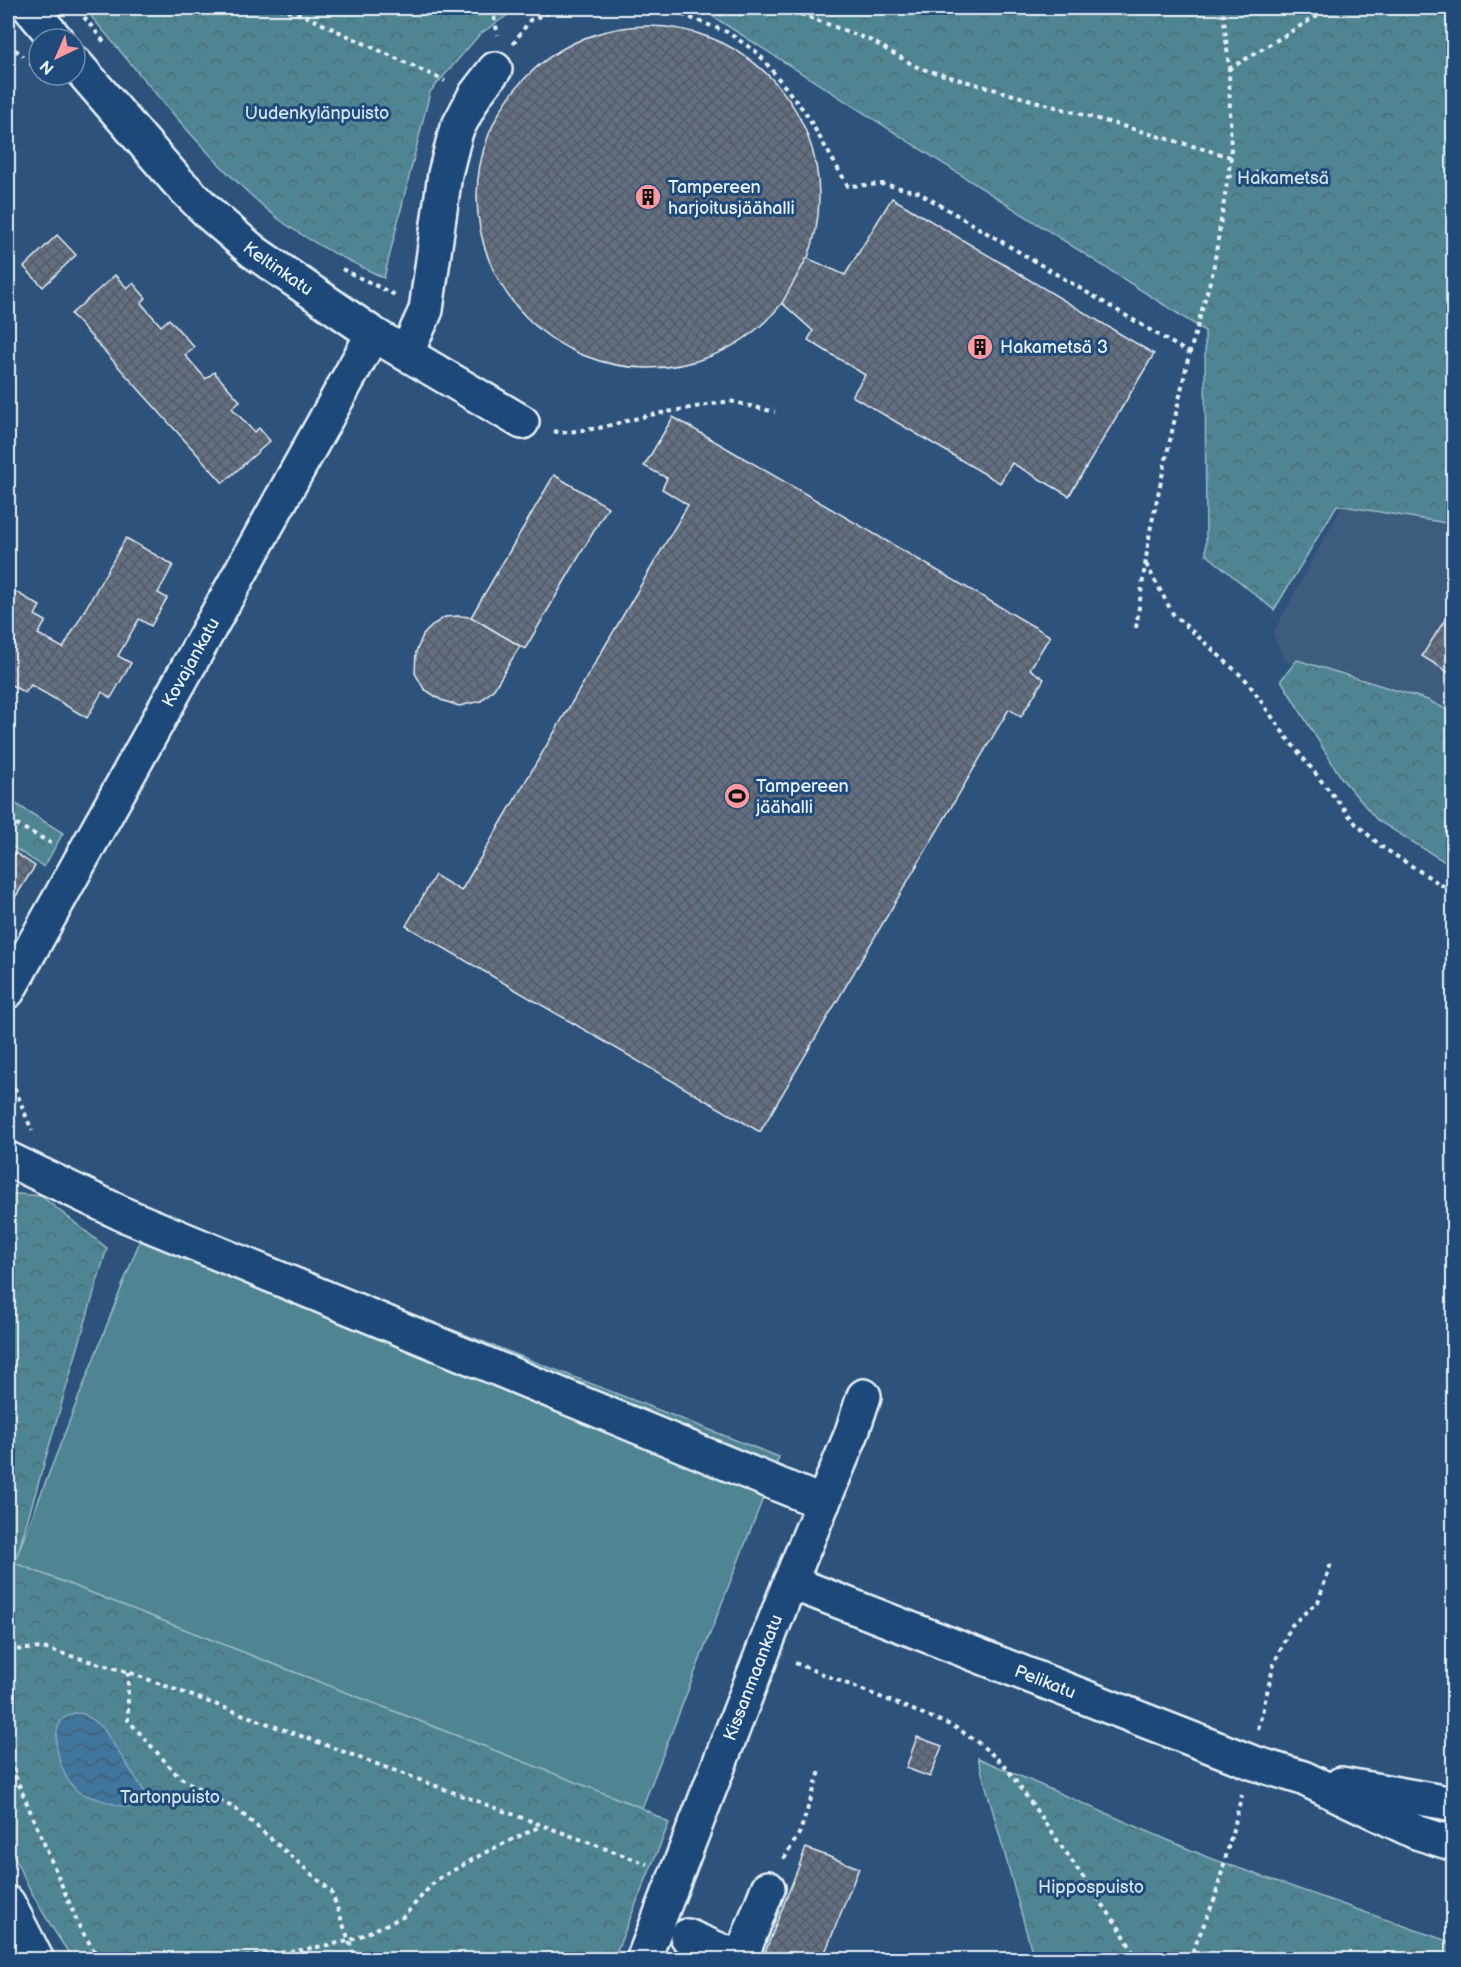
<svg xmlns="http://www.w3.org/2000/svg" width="1461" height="1967" viewBox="0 0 1461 1967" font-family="'Balsamiq Sans',sans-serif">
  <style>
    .built { fill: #3d5b7e }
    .grass { fill: #4f8492; stroke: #9cbac5; stroke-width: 1.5 }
    .forest { fill: url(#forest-crowns); stroke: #9cbac5; stroke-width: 1.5 }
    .water { fill: url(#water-waves); stroke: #83a6c1; stroke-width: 1.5 }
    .building { fill: url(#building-cross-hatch); stroke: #e8f1f8; stroke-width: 1.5 }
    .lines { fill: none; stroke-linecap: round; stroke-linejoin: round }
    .minor-casing { stroke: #e8f1f8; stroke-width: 38 }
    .path { stroke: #e8f1f8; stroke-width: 4; stroke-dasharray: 4.5 4.5; stroke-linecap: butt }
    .minor { stroke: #1f4a7a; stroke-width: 33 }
    .labels { text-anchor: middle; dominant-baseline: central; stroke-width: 6; stroke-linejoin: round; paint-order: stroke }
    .park-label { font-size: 18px; fill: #d1e1e9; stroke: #1f4a7a }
    .poi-label { font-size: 18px; fill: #e8f1f8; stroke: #1f4a7a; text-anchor: start }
    .street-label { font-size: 18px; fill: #e8f1f8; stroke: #1f4a7a }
  </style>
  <defs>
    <pattern id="forest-crowns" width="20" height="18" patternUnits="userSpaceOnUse" patternTransform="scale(1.5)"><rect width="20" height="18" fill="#4f8492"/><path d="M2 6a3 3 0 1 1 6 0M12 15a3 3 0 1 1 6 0" fill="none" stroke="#4b6c75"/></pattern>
    <pattern id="water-waves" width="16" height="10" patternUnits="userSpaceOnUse" patternTransform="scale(1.5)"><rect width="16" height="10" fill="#40749d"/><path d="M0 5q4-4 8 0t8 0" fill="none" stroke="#435e74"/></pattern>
    <pattern id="building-cross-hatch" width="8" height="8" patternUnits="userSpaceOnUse" patternTransform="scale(1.5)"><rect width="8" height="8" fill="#637082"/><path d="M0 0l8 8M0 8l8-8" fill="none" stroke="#535a63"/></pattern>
  </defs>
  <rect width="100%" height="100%" fill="#2d527c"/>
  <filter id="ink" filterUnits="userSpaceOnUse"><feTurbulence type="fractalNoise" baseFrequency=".0167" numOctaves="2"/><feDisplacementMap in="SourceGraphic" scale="12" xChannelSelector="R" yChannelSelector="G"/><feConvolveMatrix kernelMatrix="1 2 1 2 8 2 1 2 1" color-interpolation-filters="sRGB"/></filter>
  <g filter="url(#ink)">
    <!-- built -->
    <path class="built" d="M 1383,430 L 1453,473 L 1453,723 L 1284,661 L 1273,633 Z"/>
    <!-- grass -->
    <path class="grass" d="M 151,1212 L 779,1457 L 642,1808 L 14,1563 Z"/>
    <!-- forest -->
    <g class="forest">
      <path d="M 84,8 L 518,8 L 480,34 L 430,92 L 384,278 C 348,260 308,242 276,217 C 203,157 145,79 84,8 Z"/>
      <path d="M 689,8 L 1453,8 L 1453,524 L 1337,505 L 1274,610 L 1206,554 L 1205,331 L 709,14 Z"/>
      <path d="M 1297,660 L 1428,700 L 1453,713 L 1453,867 L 1377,820 L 1342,779 L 1281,680 Z"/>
      <path d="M 8,799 L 63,833 L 44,867 L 8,844 Z"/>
      <path d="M 8,1193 L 41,1196 L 107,1248 L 15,1563 L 642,1808 L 669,1823 L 613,1960 L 73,1959 C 48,1923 24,1883 8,1842 Z"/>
      <path d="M 978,1758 L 1207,1857 L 1453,1943 L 1453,1959 L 1034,1959 Z"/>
    </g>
    <!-- water -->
    <path class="water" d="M 74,1713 L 84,1714 L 103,1728 L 148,1797 L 146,1803 C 140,1804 134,1807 128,1807 C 119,1806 86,1796 79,1792 C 63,1781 52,1746 58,1728 C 60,1719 66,1716 74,1713 Z"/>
    <!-- building -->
    <g class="building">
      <circle cx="648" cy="197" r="171"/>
      <path d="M 892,198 L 1154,354 L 1069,496 L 1012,463 L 1000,483 L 852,396 L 865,375 L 808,340 L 813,331 L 782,303 L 807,258 L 845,275 Z"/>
      <path d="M 57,235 L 76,255 L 43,287 L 24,267 Z"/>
      <path d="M 115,275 L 127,288 L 133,283 L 146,298 L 141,303 L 161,326 L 169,319 L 194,347 L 185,355 L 206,379 L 214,372 L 240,401 L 232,408 L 254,432 L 259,428 L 270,441 L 223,483 L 71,314 Z"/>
      <path d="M 673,417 L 1050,636 L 1030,669 L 1044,679 L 1021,717 L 1009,709 L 760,1132 L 406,926 L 435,875 L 461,891 L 688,505 L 662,489 L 667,478 L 644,466 Z"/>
      <path d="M 554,475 L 608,507 L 525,649 L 471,617 Z"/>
      <path d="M 126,538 L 173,565 L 158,593 L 167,598 L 151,626 L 139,619 L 118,656 L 131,663 L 111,698 L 102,692 L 87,718 L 31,685 L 25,693 L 8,683 L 8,600 L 10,602 L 16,592 L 40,606 L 35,615 L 46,621 L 38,634 L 63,648 Z"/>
      <path d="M 1454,605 L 1454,676 L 1422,656 Z"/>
      <path d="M 458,616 L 471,617 L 520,646 L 494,689 L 481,701 L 459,706 L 441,700 L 424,689 L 415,673 L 416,652 L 423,635 L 434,624 L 445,617 Z"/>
      <path d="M 8,848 L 35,866 L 9,907 L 8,906 Z"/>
      <path d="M 917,1737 L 942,1746 L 930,1777 L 906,1768 Z"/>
      <path d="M 806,1848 L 859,1868 L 822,1960 L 762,1960 Z"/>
    </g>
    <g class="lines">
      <!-- minor casing -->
      <g class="minor-casing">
        <g id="minor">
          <path d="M 30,8 L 56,39"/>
          <path id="s1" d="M 75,63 L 177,181 L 211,215 L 254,252 L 373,334 L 522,422"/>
          <path d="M 406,354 L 426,310 L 445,174 L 456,131 L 475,95 L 495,69"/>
          <path id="s2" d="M 8,991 L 373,334"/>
          <path d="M 8,1159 L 125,1215 L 823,1503"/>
          <path id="s3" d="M 790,1582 L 1251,1762 L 1303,1778 L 1416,1832 L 1454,1844"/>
          <path d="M 1341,1784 L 1454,1804"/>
          <path d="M 8,1903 L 37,1960"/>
          <path d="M 687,1936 L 740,1959"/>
          <path id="s4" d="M 643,1960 L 790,1582 L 851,1435 L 864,1396"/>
          <path d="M 740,1960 L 768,1888"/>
        </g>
      </g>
      <!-- path -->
      <g class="path">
        <path d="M 279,8 L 303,15 L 445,81"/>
        <path d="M 492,8 L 498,35"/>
        <path d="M 665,8 L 727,32 L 758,53 L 805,112 L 848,186 L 883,184 L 918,192 L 1189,353"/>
        <path d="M 675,9 L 709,14 L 798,13 L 872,41 L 919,68 L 1231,157"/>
        <path d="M 84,17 L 104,42"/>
        <path d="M 8,44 L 23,56"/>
        <path d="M 513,44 L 530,20 L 560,8"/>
        <path d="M 30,63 L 39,74"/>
        <path d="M 1229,69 L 1330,8"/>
        <path d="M 40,75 L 46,82"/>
        <path d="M 1228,176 L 1274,171"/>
        <path d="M 342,269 L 395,295"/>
        <path d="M 554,431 L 560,433 L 599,428 L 650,415 L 730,401 L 775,412"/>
        <path d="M 1146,564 L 1173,614 L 1246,680 L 1287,738 L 1356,824 L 1382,847 L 1454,893"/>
        <path d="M 1136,628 L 1150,531 L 1188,359 L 1213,271 L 1231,157 L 1229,69 L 1223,8"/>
        <path d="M 8,820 L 51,843"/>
        <path d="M 8,1071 L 32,1131"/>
        <path d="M 8,1650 L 43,1648 L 128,1672 L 647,1864"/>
        <path d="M 795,1663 L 953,1726 C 972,1737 988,1750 1005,1766 L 1122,1932 L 1137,1960"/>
        <path d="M 128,1672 L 128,1720 L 179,1777 L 239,1811 L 331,1891 L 356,1960"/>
        <path d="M 1258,1729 L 1274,1664 L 1291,1626 L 1308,1610 L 1318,1602 L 1332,1560"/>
        <path d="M 8,1759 L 80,1928 L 100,1960"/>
        <path d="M 784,1859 L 800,1832 L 821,1768"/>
        <path d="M 218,1960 L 296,1951 L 349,1941 L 403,1917 L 436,1880 L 488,1851 L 541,1826"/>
        <path d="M 1189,1960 L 1215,1898 L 1242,1795"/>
      </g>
      <!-- minor -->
      <use href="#minor" class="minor"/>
    </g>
  </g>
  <!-- icons -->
  <defs>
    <g id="building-disc" transform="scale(1.35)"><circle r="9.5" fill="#ff9aa2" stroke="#1f4a7a"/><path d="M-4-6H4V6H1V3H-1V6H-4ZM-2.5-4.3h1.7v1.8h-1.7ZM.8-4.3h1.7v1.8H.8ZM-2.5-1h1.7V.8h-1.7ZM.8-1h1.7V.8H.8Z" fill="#111"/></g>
    <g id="stadium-disc" transform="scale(1.35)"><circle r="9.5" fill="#ff9aa2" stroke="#1f4a7a"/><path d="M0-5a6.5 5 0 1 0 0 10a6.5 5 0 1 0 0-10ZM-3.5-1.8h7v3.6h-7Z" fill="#111"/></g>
  </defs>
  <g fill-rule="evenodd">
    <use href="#building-disc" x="648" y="197"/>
    <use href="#building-disc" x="980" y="347"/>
    <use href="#stadium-disc" x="737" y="796"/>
  </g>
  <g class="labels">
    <!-- park labels -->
    <g class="park-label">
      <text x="317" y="113">Uudenkylänpuisto</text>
      <text x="1283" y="178">Hakametsä</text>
      <text x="170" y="1797">Tartonpuisto</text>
      <text x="1091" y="1887">Hippospuisto</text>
    </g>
    <!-- poi labels -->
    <g class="poi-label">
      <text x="668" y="187">Tampereen<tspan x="668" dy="21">harjoitusjäähalli</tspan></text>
      <text x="1000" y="347">Hakametsä 3</text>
      <text x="756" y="786">Tampereen<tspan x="756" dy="21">jäähalli</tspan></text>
    </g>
    <!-- street labels -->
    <g class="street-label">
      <text stroke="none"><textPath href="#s1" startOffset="290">Keltinkatu</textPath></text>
      <text stroke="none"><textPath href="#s2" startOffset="376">Kovajankatu</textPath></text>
      <text stroke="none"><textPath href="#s4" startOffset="303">Kissanmaankatu</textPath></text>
      <text stroke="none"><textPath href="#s3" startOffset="274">Pelikatu</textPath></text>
    </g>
  </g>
  <!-- margin -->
  <rect width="1461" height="1967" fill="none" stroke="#1f4a7a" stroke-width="30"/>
  <rect x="15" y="15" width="1431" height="1937" fill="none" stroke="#e8f1f8" stroke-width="2" filter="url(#ink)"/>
  <!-- north arrow -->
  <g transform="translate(57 57) rotate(224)"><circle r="28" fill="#1f4a7a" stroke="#6f8dac" stroke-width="1.5"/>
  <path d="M0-4.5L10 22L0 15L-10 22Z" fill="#ff9aa2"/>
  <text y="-9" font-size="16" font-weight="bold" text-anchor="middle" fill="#e8f1f8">N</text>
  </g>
</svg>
